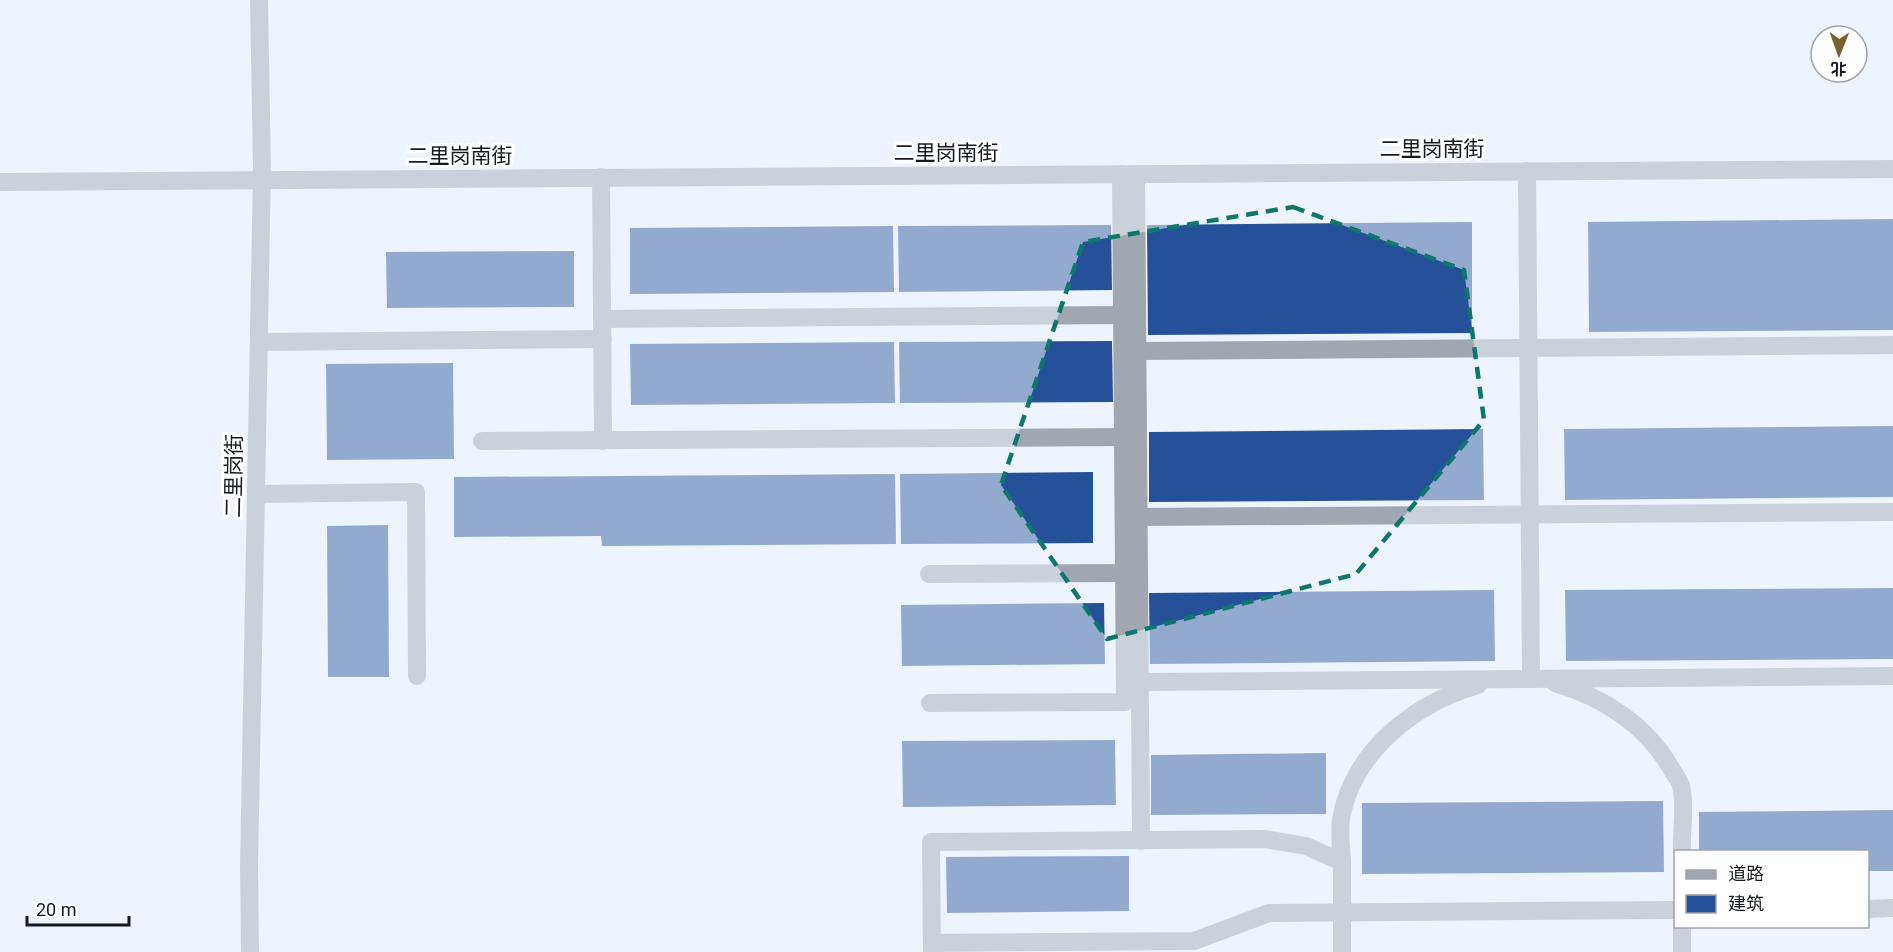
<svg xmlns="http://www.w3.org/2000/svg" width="1893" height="952" viewBox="0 0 1893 952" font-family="Roboto,'Noto Sans SC',sans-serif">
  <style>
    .building { fill: #245198 }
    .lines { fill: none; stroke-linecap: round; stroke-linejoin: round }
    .service { stroke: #a1a7b0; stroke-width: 18 }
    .minor { stroke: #a1a7b0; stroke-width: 18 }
    .marked { fill: none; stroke: #0f766e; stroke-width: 4.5; stroke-dasharray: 12 8; stroke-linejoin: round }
    .labels { text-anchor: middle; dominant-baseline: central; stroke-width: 6; stroke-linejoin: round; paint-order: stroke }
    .street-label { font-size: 21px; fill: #151921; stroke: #fff }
  </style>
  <rect width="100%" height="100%" fill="#eef4fd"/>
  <!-- building -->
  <g class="building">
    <path d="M 1893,219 L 1893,330 L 1589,332 L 1588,222 Z"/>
    <path d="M 1472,222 L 1472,333 L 1148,335 L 1147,225 Z"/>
    <path d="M 1111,225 L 1112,290 L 899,292 L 898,226 Z"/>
    <path d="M 893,226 L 894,292 L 630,294 L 630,228 Z"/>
    <path d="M 574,251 L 574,307 L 387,308 L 386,252 Z"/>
    <path d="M 1112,341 L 1113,402 L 900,403 L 899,342 Z"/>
    <path d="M 894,342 L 895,403 L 631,405 L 630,344 Z"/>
    <path d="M 453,363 L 454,459 L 327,460 L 326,364 Z"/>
    <path d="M 1893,426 L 1893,497 L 1565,500 L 1564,429 Z"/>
    <path d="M 1483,429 L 1484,500 L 1149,502 L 1149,432 Z"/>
    <path d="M 1093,472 L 1093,543 L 901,544 L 900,474 Z"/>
    <path d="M 895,474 L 896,544 L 602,546 L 601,536 L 454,537 L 454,477 Z"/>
    <path d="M 388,525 L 389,677 L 328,677 L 327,526 Z"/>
    <path d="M 1893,588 L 1893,659 L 1566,661 L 1565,590 Z"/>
    <path d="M 1494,590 L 1495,661 L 1150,664 L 1149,593 Z"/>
    <path d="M 1104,603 L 1105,664 L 902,666 L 901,605 Z"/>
    <path d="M 1115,740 L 1116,805 L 903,807 L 902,741 Z"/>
    <path d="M 1326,753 L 1326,814 L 1151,815 L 1151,755 Z"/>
    <path d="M 1663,801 L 1664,872 L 1362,874 L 1362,803 Z"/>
    <path d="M 1893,810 L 1893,871 L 1868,871 L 1868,852 L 1699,852 L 1699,812 Z"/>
    <path d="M 1129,856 L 1129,911 L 947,913 L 946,857 Z"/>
  </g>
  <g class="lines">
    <!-- service -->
    <g class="service">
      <path d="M 1527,171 L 1531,679"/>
      <path d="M 1136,174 L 1141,841"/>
      <path d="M 601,177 L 603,441"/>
      <path d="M 602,319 L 1122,315"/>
      <path d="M 259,342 L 603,339"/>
      <path d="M 1138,351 L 1893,345"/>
      <path d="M 482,441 L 1123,437"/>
      <path d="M 256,494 L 416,492 L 417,676"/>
      <path d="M 1139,517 L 1893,512"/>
      <path d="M 929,574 L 1124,573"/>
      <path d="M 1140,682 L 1893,676"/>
      <path d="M 1555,683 C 1603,697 1647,725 1672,770 C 1675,775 1680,781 1681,786 C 1686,806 1681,831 1682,852"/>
      <path d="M 930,703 L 1125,702 L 1121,174"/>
      <path d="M 1868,909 L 1893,908"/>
      <path d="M 1682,926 L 1682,952"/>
      <path d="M 932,943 L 1194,941 L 1269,913 L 1676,910"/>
      <path d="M 932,952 L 931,842 L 1265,839 L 1306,846 L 1342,862"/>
      <path d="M 1342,952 C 1342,921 1342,891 1342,860 C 1341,847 1339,832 1341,819 C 1353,751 1415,703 1478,685"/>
    </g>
    <!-- minor -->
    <g class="minor">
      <path d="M 0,182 L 1893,169"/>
      <path d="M 250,952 L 249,866 L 262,170 L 259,0"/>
    </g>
  </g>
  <!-- marked area -->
  <path d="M0 0H1893V952H0ZM 1293,207 L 1464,270 L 1484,420 L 1356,574 L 1107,639 L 1001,485 L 1083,242 Z" fill="#eef4fd" fill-opacity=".55" fill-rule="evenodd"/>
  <path class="marked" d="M 1293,207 L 1464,270 L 1484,420 L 1356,574 L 1107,639 L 1001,485 L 1083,242 Z"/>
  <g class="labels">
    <!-- street labels -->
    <g class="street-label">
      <text x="1432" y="149">二里岗南街</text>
      <text x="946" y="153">二里岗南街</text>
      <text x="460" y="156">二里岗南街</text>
      <text transform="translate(234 476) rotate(-89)">二里岗街</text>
    </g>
  </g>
  <!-- legend -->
  <rect x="1674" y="850" width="195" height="78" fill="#ffffff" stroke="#a1a3a6" stroke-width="1.5"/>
  <rect x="1686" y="870" width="30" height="9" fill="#a1a7b0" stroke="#a1a3a6" stroke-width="1.5"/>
  <text x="1728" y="880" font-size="18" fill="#151921">道路</text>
  <rect x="1686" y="895" width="30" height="18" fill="#245198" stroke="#a1a3a6" stroke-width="1.5"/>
  <text x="1728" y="910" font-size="18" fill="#151921">建筑</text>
  <!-- north arrow -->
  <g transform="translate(1839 54) rotate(181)"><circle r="28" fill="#ffffff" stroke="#a1a3a6" stroke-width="1.5"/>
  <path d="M0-4.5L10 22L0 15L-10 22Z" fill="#7b6032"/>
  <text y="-9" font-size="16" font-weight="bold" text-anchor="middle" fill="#151921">北</text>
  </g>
  <!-- scale -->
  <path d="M27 916v9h102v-9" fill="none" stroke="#151921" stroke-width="3"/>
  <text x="36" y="916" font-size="18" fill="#151921" stroke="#ffffff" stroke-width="4.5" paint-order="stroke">20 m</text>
</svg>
